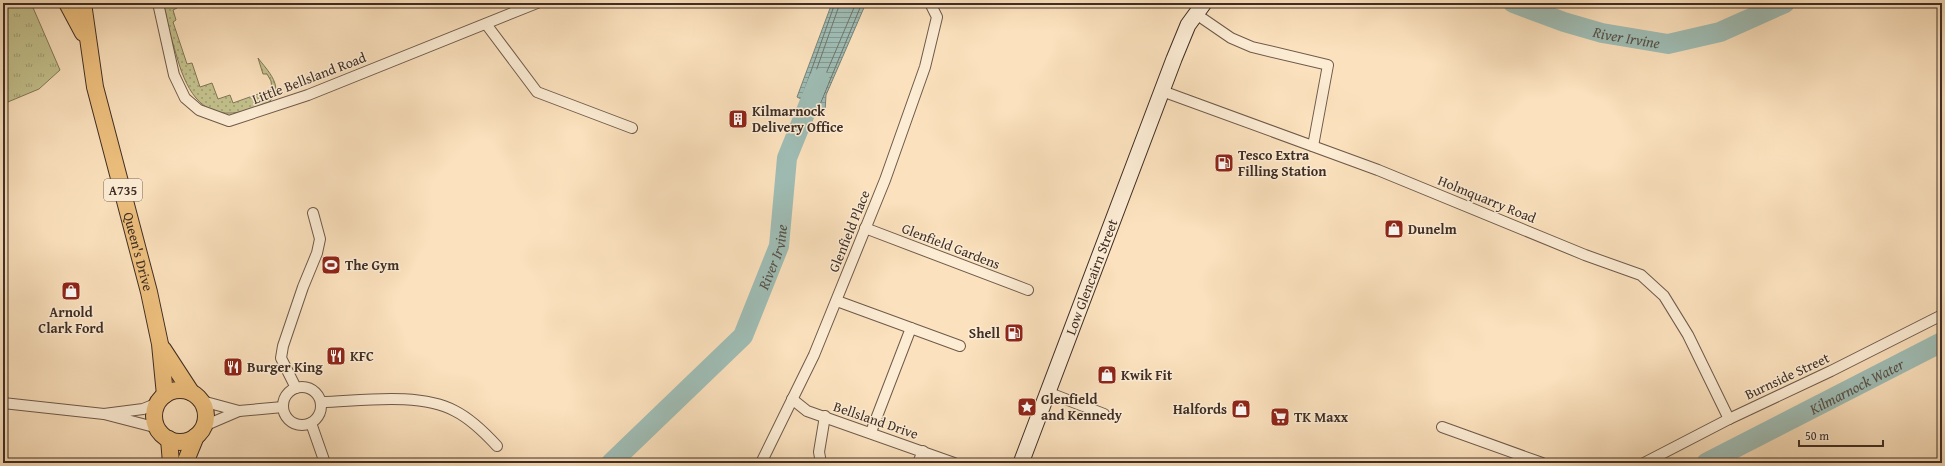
<svg xmlns="http://www.w3.org/2000/svg" width="1945" height="466" viewBox="0 0 1945 466" font-family="'Gentium Book Plus',serif">
  <style>
    .grass { fill: url(#grass-dots); stroke: #817758 }
    .park { fill: url(#park-tufts); stroke: #817758 }
    .water { fill: url(#water-rules); stroke: #79837b }
    .lines { fill: none; stroke-linecap: round; stroke-linejoin: round }
    .shore { stroke: #6f756c; stroke-width: 1 }
    .river { stroke: #9fbdb5; stroke-width: 20 }
    .street-casing { stroke: #6e5a4a; stroke-width: 12 }
    .secondary-casing { stroke: #3f2d24; stroke-width: 17 }
    .primary-casing { stroke: #3f2d24; stroke-width: 18 }
    .street { stroke: #fcecd4; stroke-width: 10 }
    .secondary { stroke: #fcecd4; stroke-width: 15 }
    .primary { stroke: #eec07e; stroke-width: 16 }
    .labels { text-anchor: middle; dominant-baseline: central; stroke-width: 3; stroke-linejoin: round; paint-order: stroke }
    .shield { fill: #fcecd4; stroke: #786659; stroke-width: 1 }
    .shield-label { font-size: 13px; font-weight: bold; fill: #3f2d24 }
    .street-label { font-size: 14px; fill: #3f2d24; stroke: #fcecd4 }
    .poi-label { font-size: 14px; font-weight: bold; fill: #3f2d24; stroke: #fcecd4; text-anchor: start }
    .water-label { font-size: 15px; font-style: italic; fill: #575148; stroke: #fcecd4 }
  </style>
  <defs>
    <pattern id="grass-dots" width="8" height="8" patternUnits="userSpaceOnUse"><rect width="8" height="8" fill="#c3c18d"/><path d="M2 2h.1M6 6h.1" fill="none" stroke="#a09d73" stroke-width="1.8" stroke-linecap="round"/></pattern>
    <pattern id="park-tufts" width="24" height="20" patternUnits="userSpaceOnUse"><rect width="24" height="20" fill="#c3c18d"/><path d="M3 7l-1-3M5 7V3M7 7l1-3M15 17l-1-3M17 17v-4M19 17l1-3" fill="none" stroke="#a09d73"/></pattern>
    <pattern id="water-rules" width="6" height="5" patternUnits="userSpaceOnUse"><rect width="6" height="5" fill="#9fbdb5"/><path d="M0 2.5h6" fill="none" stroke="#839a93"/></pattern>
  </defs>
  <rect width="100%" height="100%" fill="#fbe1bd"/>
  <filter id="stains"><feTurbulence type="fractalNoise" baseFrequency=".005" numOctaves="4"/><feColorMatrix values="0 0 0 0 .2 0 0 0 0 .09 0 0 0 0 .02 0 0 0 .5 -.17"/></filter>
  <radialGradient id="worn" r=".72"><stop offset=".6" stop-color="#630" stop-opacity="0"/><stop offset="1" stop-color="#630" stop-opacity=".3"/></radialGradient>
  <!-- grass -->
  <path class="grass" d="M 164,3 L 175,3 L 177,8 L 173,10 L 176,20 L 173,22 L 187,64 L 192,63 L 200,87 L 212,83 L 218,99 L 230,95 L 233,103 L 272,89 L 271,81 L 267,74 L 263,74 L 258,58 C 267,70 286,88 269,102 C 260,105 250,110 240,112 C 199,120 185,86 176,54 C 171,37 165,20 164,3 Z"/>
  <!-- park -->
  <path class="park" d="M 3,3 L 31,3 L 60,70 L 39,89 L 3,104 Z"/>
  <!-- water -->
  <path class="water" d="M 832,3 L 866,3 L 826,95 L 825,111 L 797,97 Z"/>
  <g class="lines">
    <!-- shore -->
    <g class="shore">
      <path d="M 835,3 L 803,94 L 818,103 L 821,102 L 862,3"/>
      <path d="M 840,3 L 809,91 L 815,96 L 817,95 L 856,3"/>
    </g>
    <!-- river -->
    <g class="river">
      <path id="s1" d="M 1513,3 L 1564,22 L 1602,33 L 1668,44 L 1720,32 L 1785,3"/>
      <path id="s2" d="M 611,463 L 743,336 L 779,246 L 787,158 L 819,79"/>
      <path id="s3" d="M 1706,463 L 1942,342"/>
    </g>
    <!-- street casing -->
    <g class="street-casing">
      <g id="street">
        <path d="M 158,3 L 174,75 L 185,98 L 199,110 L 229,121 L 308,95 L 537,3"/>
        <path d="M 1196,14 L 1231,38 L 1252,47 L 1328,65 L 1313,146"/>
        <path d="M 486,24 L 537,92 L 632,128"/>
        <path d="M 1162,91 L 1378,170 L 1585,255 L 1641,275 L 1664,296 L 1688,335 L 1729,419"/>
        <path d="M 865,228 L 1028,290"/>
        <path d="M 837,301 L 960,346"/>
        <circle cx="302" cy="406" r="19"/>
        <path d="M 296,388 L 281,358 L 283,346 L 303,287 L 317,253 L 320,239 L 313,213"/>
        <path d="M 1047,392 L 1104,414"/>
        <path d="M 792,399 L 807,411 L 954,463"/>
        <path d="M 202,401 L 239,411"/>
        <path d="M 321,402 C 361,401 419,392 455,411 C 471,419 485,433 497,446"/>
        <path d="M 3,403 L 104,414"/>
        <path d="M 311,423 L 325,463"/>
        <path d="M 204,426 L 239,411 L 283,407"/>
        <path d="M 1442,427 L 1542,463"/>
        <path d="M 158,428 L 104,414 L 143,409 L 158,403"/>
        <path d="M 871,432 L 911,328"/>
        <path d="M 761,463 L 814,355 L 885,180 L 925,67 L 937,17 L 930,3"/>
        <path d="M 821,463 L 819,452 L 825,416"/>
        <path d="M 918,463 L 923,451"/>
        <path d="M 1644,463 L 1729,419 L 1831,371 L 1942,315"/>
      </g>
    </g>
    <!-- secondary casing -->
    <g class="secondary-casing">
      <g id="secondary">
        <path id="s4" d="M 1021,463 L 1174,59 L 1188,25 L 1204,3"/>
      </g>
    </g>
    <!-- primary casing -->
    <g class="primary-casing">
      <g id="primary">
        <path d="M 67,3 L 83,33"/>
        <path id="s5" d="M 83,3 L 95,87 L 149,292 L 160,344 L 165,395"/>
        <path d="M 163,349 L 191,392"/>
        <circle cx="180" cy="416" r="26"/>
        <path d="M 169,439 L 171,463"/>
        <path d="M 185,463 L 196,436"/>
      </g>
    </g>
    <!-- street -->
    <use href="#street" class="street"/>
    <!-- secondary -->
    <use href="#secondary" class="secondary"/>
    <!-- primary -->
    <use href="#primary" class="primary"/>
  </g>
  <!-- icons -->
  <defs>
    <g id="building-square" transform="scale(1)"><rect x="-9" y="-9" width="18" height="18" rx="4" fill="#8f2418" stroke="#fcecd4"/><path d="M-4-6H4V6H1V3H-1V6H-4ZM-2.5-4.3h1.7v1.8h-1.7ZM.8-4.3h1.7v1.8H.8ZM-2.5-1h1.7V.8h-1.7ZM.8-1h1.7V.8H.8Z" fill="#fff"/></g>
    <g id="fuel-square" transform="scale(1)"><rect x="-9" y="-9" width="18" height="18" rx="4" fill="#8f2418" stroke="#fcecd4"/><path d="M-5.5-6h7V0h2V4h1.3V-2.5L3-4.5l.8-.8L6-3V5H2.5V1h-1V6h-7ZM-4.2-4.7v3.2H.2V-4.7Z" fill="#fff"/></g>
    <g id="shop-square" transform="scale(1)"><rect x="-9" y="-9" width="18" height="18" rx="4" fill="#8f2418" stroke="#fcecd4"/><path d="M-5-2.5h2.3a2.7 3.5 0 0 1 5.4 0H5L5.5 6h-11ZM-1.5-2.5h3a1.5 2.3 0 0 0-3 0Z" fill="#fff"/></g>
    <g id="stadium-square" transform="scale(1)"><rect x="-9" y="-9" width="18" height="18" rx="4" fill="#8f2418" stroke="#fcecd4"/><path d="M0-5a6.5 5 0 1 0 0 10a6.5 5 0 1 0 0-10ZM-3.5-1.8h7v3.6h-7Z" fill="#fff"/></g>
    <g id="restaurant-square" transform="scale(1)"><rect x="-9" y="-9" width="18" height="18" rx="4" fill="#8f2418" stroke="#fcecd4"/><path d="M-5-6h1v4h1v-4h1v4h1v-4h1v5L-1.5 .5V6h-2V.5L-5-1ZM5-6V6H3V1.5H1.5Q1.5-4 5-6Z" fill="#fff"/></g>
    <g id="sight-square" transform="scale(1)"><rect x="-9" y="-9" width="18" height="18" rx="4" fill="#8f2418" stroke="#fcecd4"/><path d="M0-6L1.8-2.2L6-1.7L2.9 1.2L3.7 5.4L0 3.3L-3.7 5.4L-2.9 1.2L-6-1.7L-1.8-2.2Z" fill="#fff"/></g>
    <g id="supermarket-square" transform="scale(1)"><rect x="-9" y="-9" width="18" height="18" rx="4" fill="#8f2418" stroke="#fcecd4"/><path d="M-6-5.5h2.5l.6 2H6L4.5 2H-2.5L-4.4-4H-6ZM-1.5 3.2a1.3 1.3 0 1 0 .1 0ZM3 3.2a1.3 1.3 0 1 0 .1 0Z" fill="#fff"/></g>
  </defs>
  <g fill-rule="evenodd">
    <use href="#building-square" x="738" y="119"/>
    <use href="#fuel-square" x="1224" y="163"/>
    <use href="#shop-square" x="1394" y="229"/>
    <use href="#stadium-square" x="331" y="265"/>
    <use href="#shop-square" x="71" y="291"/>
    <use href="#fuel-square" x="1014" y="333"/>
    <use href="#restaurant-square" x="336" y="356"/>
    <use href="#restaurant-square" x="233" y="367"/>
    <use href="#shop-square" x="1107" y="375"/>
    <use href="#sight-square" x="1027" y="407"/>
    <use href="#shop-square" x="1241" y="409"/>
    <use href="#supermarket-square" x="1280" y="417"/>
  </g>
  <g class="labels">
    <!-- shield labels -->
    <rect class="shield" x="104" y="179" width="38" height="22" rx="3"/>
    <g class="shield-label">
      <text x="123" y="190">A735</text>
    </g>
    <!-- street labels -->
    <g class="street-label">
      <text transform="translate(309 78) rotate(-21)">Little Bellsland Road</text>
      <text transform="translate(1487 199) rotate(22)">Holmquarry Road</text>
      <text transform="translate(849 231) rotate(-68)">Glenfield Place</text>
      <text transform="translate(951 246) rotate(21)">Glenfield Gardens</text>
      <text stroke="none"><textPath href="#s5" startOffset="255">Queen's Drive</textPath></text>
      <text stroke="none"><textPath href="#s4" startOffset="199">Low Glencairn Street</textPath></text>
      <text transform="translate(1787 376) rotate(-25)">Burnside Street</text>
      <text transform="translate(876 420) rotate(19)">Bellsland Drive</text>
    </g>
    <!-- poi labels -->
    <g class="poi-label">
      <text x="752" y="111">Kilmarnock<tspan x="752" dy="16">Delivery Office</tspan></text>
      <text x="1238" y="155">Tesco Extra<tspan x="1238" dy="16">Filling Station</tspan></text>
      <text x="1408" y="229">Dunelm</text>
      <text x="345" y="265">The Gym</text>
      <text x="71" y="312" text-anchor="middle">Arnold<tspan x="71" dy="16">Clark Ford</tspan></text>
      <text x="1000" y="333" text-anchor="end">Shell</text>
      <text x="350" y="356">KFC</text>
      <text x="247" y="367">Burger King</text>
      <text x="1121" y="375">Kwik Fit</text>
      <text x="1041" y="399">Glenfield<tspan x="1041" dy="16">and Kennedy</tspan></text>
      <text x="1227" y="409" text-anchor="end">Halfords</text>
      <text x="1294" y="417">TK Maxx</text>
    </g>
    <!-- water labels -->
    <g class="water-label">
      <text stroke="none"><textPath href="#s1" startOffset="119">River Irvine</textPath></text>
      <text stroke="none"><textPath href="#s2" startOffset="268">River Irvine</textPath></text>
      <text stroke="none"><textPath href="#s3" startOffset="169">Kilmarnock Water</textPath></text>
    </g>
  </g>
  <!-- margin -->
  <rect width="1945" height="466" fill="none" stroke="#fbe1bd" stroke-width="16"/>
  <rect x="4" y="4" width="1937" height="458" fill="none" stroke="#3f2d24" stroke-width="2"/>
  <rect x="8" y="8" width="1929" height="450" fill="none" stroke="#3f2d24"/>
  <!-- scale -->
  <path d="M1799 440v6h84v-6" fill="none" stroke="#3f2d24" stroke-width="2"/>
  <text x="1805" y="440" font-size="12" fill="#3f2d24" stroke="#fcecd4" stroke-width="3" paint-order="stroke">50 m</text>
  <rect width="100%" height="100%" filter="url(#stains)"/>
  <rect width="100%" height="100%" fill="url(#worn)"/>
</svg>
